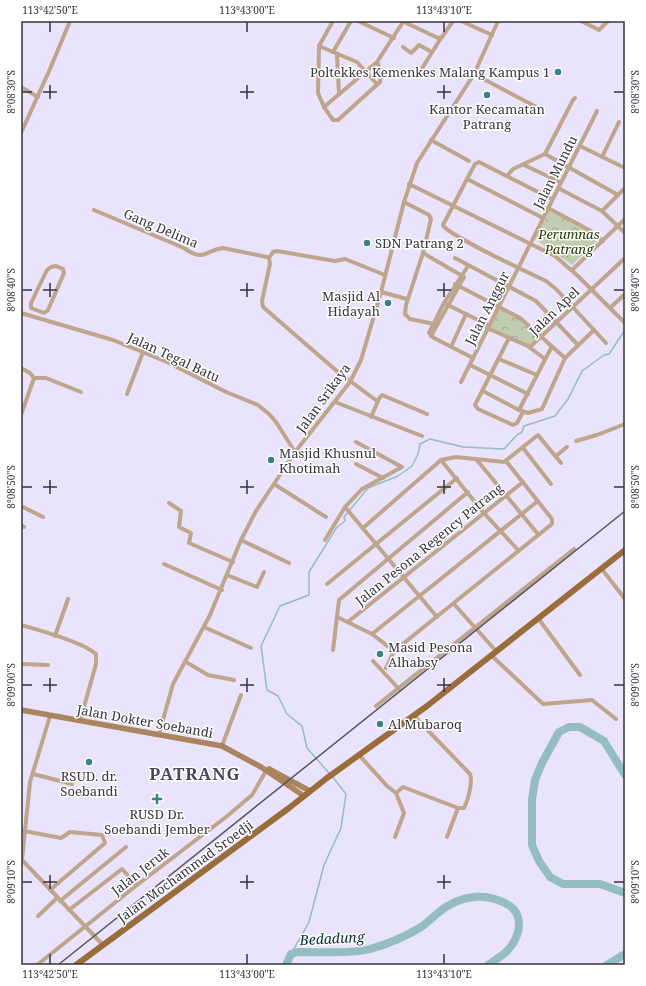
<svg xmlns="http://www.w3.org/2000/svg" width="646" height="986" viewBox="0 0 646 986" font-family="'Noto Serif',serif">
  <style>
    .park { fill: url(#park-crowns) }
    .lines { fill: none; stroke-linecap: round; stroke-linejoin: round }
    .stream { stroke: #94bdc2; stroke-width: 1.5 }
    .river { stroke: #94bdc2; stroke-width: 8 }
    .minor { stroke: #bea58b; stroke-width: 4 }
    .secondary { stroke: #a9845d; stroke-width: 5.5 }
    .primary { stroke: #996c39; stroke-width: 6 }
    .rail { stroke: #565461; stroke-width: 1.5 }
    .ticks { fill: none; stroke: #36343e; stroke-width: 1.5 }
    .poi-dot { fill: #3a818a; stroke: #fff; stroke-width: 1.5 }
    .labels { text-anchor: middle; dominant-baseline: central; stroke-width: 3; stroke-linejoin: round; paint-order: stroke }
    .poi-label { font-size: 13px; fill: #36343e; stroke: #fff; text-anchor: start }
    .street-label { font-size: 13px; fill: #36343e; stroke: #fff }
    .park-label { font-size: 13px; font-style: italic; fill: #273604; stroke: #fff }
    .water-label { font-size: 14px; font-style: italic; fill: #063035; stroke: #fff }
    .district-label { font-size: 17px; font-weight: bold; letter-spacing: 1px; fill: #4b465b; stroke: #fff }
    .neatline { fill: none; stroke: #36343e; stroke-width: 1.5 }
    .ticks-label { font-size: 10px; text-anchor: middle; fill: #36343e }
  </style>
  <defs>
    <pattern id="park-crowns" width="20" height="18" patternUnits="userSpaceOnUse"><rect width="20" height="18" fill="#c1cdb0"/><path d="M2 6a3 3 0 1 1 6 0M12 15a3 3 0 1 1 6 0" fill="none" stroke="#9ea791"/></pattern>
  </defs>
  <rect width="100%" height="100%" fill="#e9e3fd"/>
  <!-- park -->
  <g class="park">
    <path d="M 549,211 L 587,230 L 597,241 L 572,265 L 535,239 Z"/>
    <path d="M 498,306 L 520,318 L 541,337 L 529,347 L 487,328 Z"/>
  </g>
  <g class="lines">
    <!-- stream -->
    <g class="stream">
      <path d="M 329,773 L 307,748 L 302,726 L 287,714 L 278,696 L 267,690 L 261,646 L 280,606 L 309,595 L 309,572 L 337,527 L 345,521 L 344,517 L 368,488 L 398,476 L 412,466 L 418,454 L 420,444 L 430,439 L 463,447 L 504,449 L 517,435 L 522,432 L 524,426 L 555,416 L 568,399 L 582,371 L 604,355 L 609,354 L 625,330"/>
      <path d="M 291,954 L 309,922 L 324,865 L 341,828 L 346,794 L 332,776"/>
    </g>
    <!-- river -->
    <g class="river">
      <path d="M 625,775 L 604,741 L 580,727 L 569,727 L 559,732 L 542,763 L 535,780 L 532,800 L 532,845 L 539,861 L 550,877 L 563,884 L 600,884 L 625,893"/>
      <path d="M 286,965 L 291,954 L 297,952 C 316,952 354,954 370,949 C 388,944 405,937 421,927 C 427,923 433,917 439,912 C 460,895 487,891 510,906 C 519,912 521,925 517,935 C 512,950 500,957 488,965"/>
      <path d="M 607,965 L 625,954"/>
    </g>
    <!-- minor -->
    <g class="minor">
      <path d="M 358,21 L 394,38"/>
      <path d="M 402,21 L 438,38 L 442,37 L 453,21"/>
      <path d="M 461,21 L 492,35"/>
      <path d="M 581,21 L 599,30 L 608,21"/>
      <path d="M 319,46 L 357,62 L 377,84"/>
      <path d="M 403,47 L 411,53 L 419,45 L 432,52"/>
      <path d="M 333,52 L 351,21"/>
      <path d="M 337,54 L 339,94"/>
      <path d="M 377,62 L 381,71 L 380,82 L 338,120 L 333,120 L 324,107 L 377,62 L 403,22"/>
      <path d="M 421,70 L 441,38"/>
      <path d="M 474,74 L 542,110"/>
      <path d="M 21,87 L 38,97"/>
      <path d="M 575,98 L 573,100 L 545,154 L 618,195"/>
      <path d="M 324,107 L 318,93 L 319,46 L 333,21"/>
      <path d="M 21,133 L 50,69 L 70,21"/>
      <path d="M 431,140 L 469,161"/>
      <path d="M 580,146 L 625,168"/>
      <path d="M 602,157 L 619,122"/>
      <path d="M 524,165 L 560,182"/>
      <path d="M 507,176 L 513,169 L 545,154"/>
      <path d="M 467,179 L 475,164 L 479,162 L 552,199"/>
      <path d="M 409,184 L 555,256 L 578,276 L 625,323"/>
      <path d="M 558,188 L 602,211 L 625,233"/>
      <path d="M 404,202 L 429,215 L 431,219 L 423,253 L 406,305 L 405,314 L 410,319 L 434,324"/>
      <path d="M 548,208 L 591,231 L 603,241"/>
      <path d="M 94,210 L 184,248 C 205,263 204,250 223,248 L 267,257 L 269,258 L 270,264 L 262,301 L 263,307 L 338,372 L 377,401 L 382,395 L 427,414"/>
      <path d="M 602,211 L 625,188"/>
      <path d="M 543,218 L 467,179 L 443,225 C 446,234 531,274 546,281 L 556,289 L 606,343"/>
      <path d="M 423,253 L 464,277 L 431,336"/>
      <path d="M 269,258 L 273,252 L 277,251 L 335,261 L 345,259 L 385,275"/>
      <path d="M 455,258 L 536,301 L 578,345"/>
      <path d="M 56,266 L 63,269 L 64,273 L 48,310 L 44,313 L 31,308 L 31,303 L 47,270 L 51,267 Z"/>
      <path d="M 468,266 L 444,303 L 429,333 L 434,338 L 473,358"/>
      <path d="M 572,270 L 625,219"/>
      <path d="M 455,284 L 520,318 L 565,358"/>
      <path d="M 381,292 L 407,299"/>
      <path d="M 446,304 L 488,325"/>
      <path d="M 610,308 L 625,294"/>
      <path d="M 21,313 L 113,340 L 167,362 L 226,392 L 258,405 L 269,414 L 276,422 L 295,452"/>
      <path d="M 487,328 L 530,347 L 625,258"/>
      <path d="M 509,338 L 475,405 L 478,409 L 513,425 L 517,423 L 523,412"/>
      <path d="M 451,347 L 466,314"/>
      <path d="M 529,347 L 545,359"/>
      <path d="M 499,359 L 537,375"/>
      <path d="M 470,365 L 528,394"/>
      <path d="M 21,368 L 30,373 L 34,378"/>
      <path d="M 34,378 L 46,378 L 81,392"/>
      <path d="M 461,382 L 597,111"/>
      <path d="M 483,391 L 519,410 L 551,348"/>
      <path d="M 127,394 L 143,352"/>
      <path d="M 335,402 L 422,436"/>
      <path d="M 519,410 L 528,413 L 542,409 L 565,358 L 594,330"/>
      <path d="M 21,415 L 34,378"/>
      <path d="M 371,417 L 378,401"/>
      <path d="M 576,441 L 597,435 L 625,424"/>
      <path d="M 523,448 L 551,484"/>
      <path d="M 556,456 L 567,447"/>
      <path d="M 476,459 L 538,534"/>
      <path d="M 441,460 L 456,457 L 504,462 L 538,435 L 561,463"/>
      <path d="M 356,464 L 383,478"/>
      <path d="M 274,484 L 326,517"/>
      <path d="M 169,503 L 181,511 L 179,527 L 191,533 L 189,543 L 233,562"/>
      <path d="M 21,506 L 43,517"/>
      <path d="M 345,507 L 437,617"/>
      <path d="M 21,525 L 24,527"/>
      <path d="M 363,528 L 441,460 L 483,512 L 518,550"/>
      <path d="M 241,540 L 289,563"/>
      <path d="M 325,540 L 345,507 L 362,489 L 402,467 L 356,442"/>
      <path d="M 164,564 L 222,590"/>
      <path d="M 601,568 L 625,599"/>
      <path d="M 227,575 L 257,587 L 264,572"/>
      <path d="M 327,584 L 457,478"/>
      <path d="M 454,604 L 496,651"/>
      <path d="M 337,617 L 372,634 L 394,651"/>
      <path d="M 538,618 L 580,675"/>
      <path d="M 349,621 L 523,482"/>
      <path d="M 21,625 C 39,630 83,642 96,654 L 96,664 L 80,721"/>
      <path d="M 204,627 L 251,648"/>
      <path d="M 372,634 L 538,501"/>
      <path d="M 55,636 L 68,599"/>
      <path d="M 333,650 L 339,600 L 468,492"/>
      <path d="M 491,655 L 543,704 L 592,700 L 616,719"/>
      <path d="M 373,661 L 399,689"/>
      <path d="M 186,662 L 208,675 L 234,680"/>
      <path d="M 21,664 L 48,665"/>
      <path d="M 386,668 L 394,651 L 552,524 L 552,519 L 506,461"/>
      <path d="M 376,706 L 574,549"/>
      <path d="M 50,716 L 30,782 L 22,860 L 103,945"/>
      <path d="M 159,734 L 173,684 L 210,615 L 241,540 L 256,511 L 295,452 L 350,382 L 361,360 L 381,292 L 404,202 L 417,163 L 474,74 L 498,21"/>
      <path d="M 222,746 L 241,695"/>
      <path d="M 359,755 L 387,786 L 396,793 L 404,813 L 395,837"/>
      <path d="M 33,774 L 72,784"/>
      <path d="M 396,793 L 403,787 L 458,808 L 464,808 C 468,800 473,783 470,774 L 414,716"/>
      <path d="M 24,831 L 61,838 L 70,832 L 102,835 L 105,843 L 50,890"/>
      <path d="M 447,837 L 458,808"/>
      <path d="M 60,901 L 126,847"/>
      <path d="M 69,910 L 122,869 L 137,885"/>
      <path d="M 38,916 L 57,898"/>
      <path d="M 37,965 L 137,885 L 226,817 L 252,795 L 266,771"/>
    </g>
    <!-- secondary -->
    <g class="secondary">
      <path d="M 21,710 L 222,746 L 261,767 L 304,796"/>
      <path d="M 269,769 L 310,791"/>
    </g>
    <!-- primary -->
    <path class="primary" d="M 76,965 L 289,808 L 327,778 L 427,706 L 625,550"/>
    <!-- rail -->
    <path class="rail" d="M 58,965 L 625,511"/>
  </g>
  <!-- ticks -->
  <path class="ticks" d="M 50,22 L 50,32M 247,22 L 247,32M 444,22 L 444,32M 50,85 L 50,99M 247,85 L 247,99M 444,85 L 444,99M 22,92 L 32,92M 43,92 L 57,92M 240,92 L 254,92M 437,92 L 451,92M 614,92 L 624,92M 50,283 L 50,297M 247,283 L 247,297M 444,283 L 444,297M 22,290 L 32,290M 43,290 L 57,290M 240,290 L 254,290M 437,290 L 451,290M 614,290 L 624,290M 50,480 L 50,494M 247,480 L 247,494M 444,480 L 444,494M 22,487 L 32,487M 43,487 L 57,487M 240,487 L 254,487M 437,487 L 451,487M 614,487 L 624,487M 50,678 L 50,692M 247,678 L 247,692M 444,678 L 444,692M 22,685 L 32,685M 43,685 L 57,685M 240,685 L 254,685M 437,685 L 451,685M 614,685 L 624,685M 50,875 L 50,889M 247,875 L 247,889M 444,875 L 444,889M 22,882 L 32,882M 43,882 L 57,882M 240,882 L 254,882M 437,882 L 451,882M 614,882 L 624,882M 50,954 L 50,964M 247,954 L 247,964M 444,954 L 444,964"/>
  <!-- markers -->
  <g class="poi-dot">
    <circle cx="558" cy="72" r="4"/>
    <circle cx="487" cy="95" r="4"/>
    <circle cx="367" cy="243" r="4"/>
    <circle cx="388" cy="303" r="4"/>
    <circle cx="271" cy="460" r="4"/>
    <circle cx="380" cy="654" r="4"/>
    <circle cx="380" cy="724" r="4"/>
    <circle cx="89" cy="762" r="4"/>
    <path d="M155 793h4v4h4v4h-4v4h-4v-4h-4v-4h4z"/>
  </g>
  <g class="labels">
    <!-- poi labels -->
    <g class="poi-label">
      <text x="550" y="72" text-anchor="end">Poltekkes Kemenkes Malang Kampus 1</text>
      <text x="487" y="109" text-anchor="middle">Kantor Kecamatan<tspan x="487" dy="15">Patrang</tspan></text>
      <text x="375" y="243">SDN Patrang 2</text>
      <text x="380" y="296" text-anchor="end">Masjid Al<tspan x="380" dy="15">Hidayah</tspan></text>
      <text x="279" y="453">Masjid Khusnul<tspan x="279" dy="15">Khotimah</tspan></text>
      <text x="388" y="647">Masid Pesona<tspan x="388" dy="15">Alhabsy</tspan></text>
      <text x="388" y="724">Al Mubaroq</text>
      <text x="89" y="776" text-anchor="middle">RSUD. dr.<tspan x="89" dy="15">Soebandi</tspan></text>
      <text x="157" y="814" text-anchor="middle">RUSD Dr.<tspan x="157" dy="15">Soebandi Jember</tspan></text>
    </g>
    <!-- street labels -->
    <g class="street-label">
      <text transform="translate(555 172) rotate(-63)">Jalan Mundu</text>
      <text transform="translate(161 228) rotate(23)">Gang Delima</text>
      <text transform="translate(487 308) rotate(-63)">Jalan Anggur</text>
      <text transform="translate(554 311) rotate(-44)">Jalan Apel</text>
      <text transform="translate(174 357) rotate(25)">Jalan Tegal Batu</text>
      <text transform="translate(323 398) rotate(-54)">Jalan Srikaya</text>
      <text transform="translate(429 544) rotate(-39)">Jalan Pesona Regency Patrang</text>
      <text transform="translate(145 721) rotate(10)">Jalan Dokter Soebandi</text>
      <text transform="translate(140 871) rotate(-38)">Jalan Jeruk</text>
      <text transform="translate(185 871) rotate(-36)">Jalan Mochammad Sroedji</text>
    </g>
    <!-- park labels -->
    <g class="park-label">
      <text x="569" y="234">Perumnas<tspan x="569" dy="15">Patrang</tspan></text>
    </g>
    <!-- water labels -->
    <g class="water-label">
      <text transform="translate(332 938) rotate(-3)">Bedadung</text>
    </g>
    <!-- district labels -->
    <g class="district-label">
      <text x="195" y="773">PATRANG</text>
    </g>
  </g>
  <!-- border -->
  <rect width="646" height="986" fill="none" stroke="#ffffff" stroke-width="44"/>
  <rect x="22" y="22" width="602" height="942" class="neatline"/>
  <g class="ticks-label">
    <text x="50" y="14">113°42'50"E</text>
    <text x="247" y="14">113°43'00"E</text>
    <text x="444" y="14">113°43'10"E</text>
    <text transform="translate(11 92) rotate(-90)" y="4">8°08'30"S</text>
    <text transform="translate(635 92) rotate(-90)" y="4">8°08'30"S</text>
    <text transform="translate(11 290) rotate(-90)" y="4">8°08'40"S</text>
    <text transform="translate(635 290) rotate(-90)" y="4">8°08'40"S</text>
    <text transform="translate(11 487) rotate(-90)" y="4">8°08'50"S</text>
    <text transform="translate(635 487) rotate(-90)" y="4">8°08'50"S</text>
    <text transform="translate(11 685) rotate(-90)" y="4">8°09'00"S</text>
    <text transform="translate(635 685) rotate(-90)" y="4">8°09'00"S</text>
    <text transform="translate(11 882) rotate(-90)" y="4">8°09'10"S</text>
    <text transform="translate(635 882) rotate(-90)" y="4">8°09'10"S</text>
    <text x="50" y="978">113°42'50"E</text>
    <text x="247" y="978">113°43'00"E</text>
    <text x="444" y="978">113°43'10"E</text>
  </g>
</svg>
